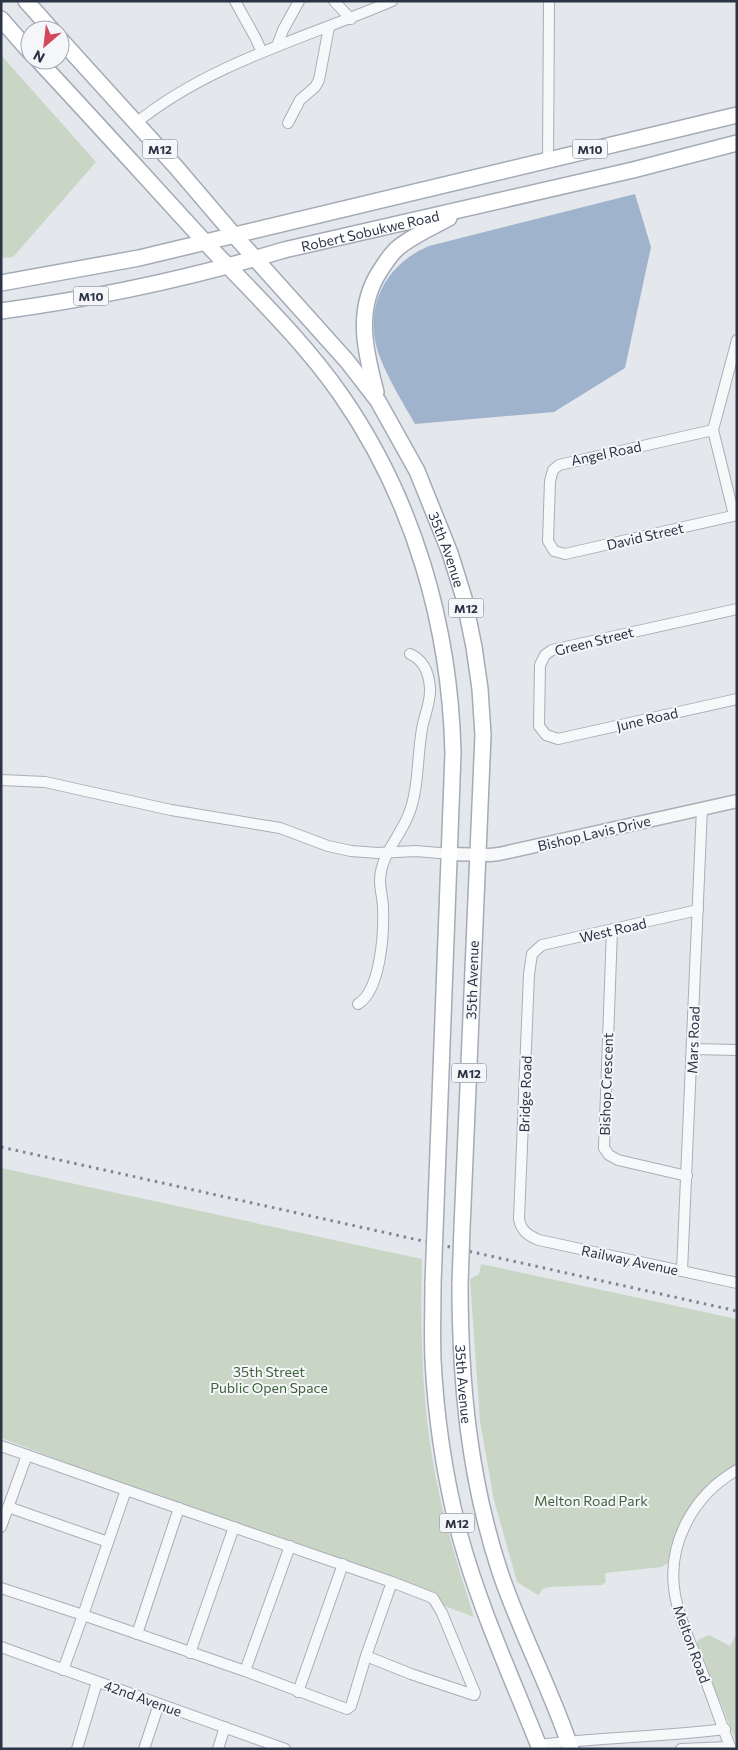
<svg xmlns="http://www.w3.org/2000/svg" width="738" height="1750" viewBox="0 0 738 1750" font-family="Commissioner,sans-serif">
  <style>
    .green { fill: #c9d6c5 }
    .water { fill: #9fb4cc }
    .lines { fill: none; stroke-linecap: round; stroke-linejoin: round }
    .minor-casing { stroke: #a9aeb7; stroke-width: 12 }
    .tertiary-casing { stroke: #a9aeb7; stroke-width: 15 }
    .primary-casing { stroke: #a3abb8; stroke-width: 18 }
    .minor { stroke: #f7f8fa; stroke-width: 10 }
    .tertiary { stroke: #f7f8fa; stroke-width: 12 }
    .primary { stroke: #fff; stroke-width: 15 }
    .rail { stroke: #7d8696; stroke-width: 3; stroke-dasharray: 2.5 5; stroke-linecap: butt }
    .primary-bridge-casing { stroke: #a3abb8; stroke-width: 18; stroke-linecap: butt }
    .primary-bridge { stroke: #fff; stroke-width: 15 }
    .labels { text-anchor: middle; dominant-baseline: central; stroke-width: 4; stroke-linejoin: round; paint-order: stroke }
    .shield { fill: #f4f6f9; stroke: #676e7b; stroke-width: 1 }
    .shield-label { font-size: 12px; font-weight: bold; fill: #2b3445 }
    .street-label { font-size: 14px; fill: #2b3445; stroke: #f4f6f9 }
    .park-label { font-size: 14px; fill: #3f6138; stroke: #f4f6f9 }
  </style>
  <rect width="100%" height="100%" fill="#e4e7ec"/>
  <!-- green -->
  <g class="green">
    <path d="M 1,55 L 96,162 L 13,257 L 1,258 Z"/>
    <path d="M 1,1168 L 422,1259 C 420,1338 422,1416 439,1493 C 448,1535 461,1576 474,1617 L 1,1438 Z"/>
    <path d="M 481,1264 L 737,1319 L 737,1465 C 699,1488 674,1518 668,1563 L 661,1567 L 605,1573 L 606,1582 L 602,1585 L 549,1587 L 543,1589 L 538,1595 L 517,1582 L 494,1500 L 480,1422 L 470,1279 L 479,1274 Z"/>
    <path d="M 737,1633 L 737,1744 L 697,1644 L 698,1640 L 709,1635 L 730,1646 Z"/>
  </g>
  <!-- water -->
  <path class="water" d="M 635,194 L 651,247 L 625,368 L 554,412 L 415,424 C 403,403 390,382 381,360 C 361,312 383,265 429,246 Z"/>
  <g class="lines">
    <!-- minor casing -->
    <g class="minor-casing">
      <g id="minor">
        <path d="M 235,1 L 255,37 L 262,52"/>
        <path d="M 334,1 L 351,19"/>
        <path d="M 277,46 L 283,30 L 299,1"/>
        <path d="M 136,123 C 210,63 306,38 392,1"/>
        <path d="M 288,123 L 300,100 L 315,87 L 319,80 L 329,27"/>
        <path d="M 548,160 L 549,1"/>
        <path d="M 713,430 L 559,465 L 553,470 L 550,481 L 548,541 L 554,551 L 565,554 L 737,515"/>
        <path d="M 734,515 L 713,430 L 737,340"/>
        <path d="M 737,609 L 552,650 L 545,655 L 540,665 L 539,726 L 546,735 L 558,739 L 737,699"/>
        <path d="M 1,780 L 45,782 L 171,810 L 280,828 L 328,846 L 351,851 L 378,853 L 416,851 L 450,854"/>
        <path d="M 698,910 L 542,945 L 532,954 L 529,974 L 519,1219 C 521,1231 529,1236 539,1240 L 737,1283"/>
        <path d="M 612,930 L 604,1148 L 609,1155 L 618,1160 L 687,1176"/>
        <path d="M 358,1004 C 381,990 384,932 383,908 C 383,899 380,890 380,881 C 380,856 399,838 408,816 C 419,791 417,756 422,729 C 424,716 431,702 430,688 C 429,674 424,660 410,654"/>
        <path d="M 692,1049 L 737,1050"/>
        <path d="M 682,1271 L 702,808"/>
        <path d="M 1,1446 L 126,1490 L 83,1615 L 1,1588"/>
        <path d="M 8,1507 L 108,1542"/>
        <path d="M 1,1527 L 27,1455"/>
        <path d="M 137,1634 L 179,1508"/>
        <path d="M 1,1647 L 285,1749"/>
        <path d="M 190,1653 L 234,1527"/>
        <path d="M 366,1656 L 411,1674 L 474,1695 L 475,1693 L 442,1613 L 433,1598 L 392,1582"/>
        <path d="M 63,1670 L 83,1615 L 245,1671 L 347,1709 L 351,1706 L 366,1656 L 392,1582 L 126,1490"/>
        <path d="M 245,1671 L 290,1546"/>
        <path d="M 298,1692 L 343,1564"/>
        <path d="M 539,1745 C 600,1737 663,1737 725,1729"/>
        <path d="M 77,1749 L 97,1682"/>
        <path d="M 144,1749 L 159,1704"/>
        <path d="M 218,1749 L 225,1727"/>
        <path d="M 681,1749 L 730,1747"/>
        <path d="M 731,1749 C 721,1724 713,1699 703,1674 C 693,1648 680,1622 675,1595 C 666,1545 693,1495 737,1470"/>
      </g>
    </g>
    <!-- tertiary casing -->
    <g class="tertiary-casing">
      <path id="tertiary" d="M 450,854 L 490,855 L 499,854 L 737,801"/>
    </g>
    <!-- primary casing -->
    <g class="primary-casing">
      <g id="primary">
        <path d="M 26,1 L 52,30"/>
        <path d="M 1,19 L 30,52"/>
        <path id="s1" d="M 60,39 L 176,167 L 234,235 L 347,361 L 378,401 L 417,471 L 450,553 L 464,598 L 474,647 L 480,689 L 483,735 L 462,1228"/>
        <path d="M 38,60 C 94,120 149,181 205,242 C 251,291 302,339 341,395 C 414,500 450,626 453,753 L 436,1204"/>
        <path d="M 1,283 L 139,258 L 737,115"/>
        <path id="s2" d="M 1,311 C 97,298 191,278 284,250 L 633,170 L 737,143"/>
        <path d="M 376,392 C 365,351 355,309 380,271 C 386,262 391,253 399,247 C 414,235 433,227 449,218"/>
        <path d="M 433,1284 C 433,1309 432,1334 433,1360 C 436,1419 445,1479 460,1536 C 480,1609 512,1678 540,1749"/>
        <path id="s3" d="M 460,1284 C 460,1382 469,1478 500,1572 C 520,1632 551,1689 571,1749"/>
      </g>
    </g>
    <!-- minor -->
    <use href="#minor" class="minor"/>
    <!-- tertiary -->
    <use href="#tertiary" class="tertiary"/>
    <!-- primary -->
    <use href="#primary" class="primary"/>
    <!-- rail -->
    <path class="rail" d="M 1,1147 L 737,1311"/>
    <!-- primary-bridge casing -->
    <g class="primary-bridge-casing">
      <g id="primary-bridge">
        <path d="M 433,1284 L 436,1204"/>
        <path d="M 460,1284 L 462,1228"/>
      </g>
    </g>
    <!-- primary-bridge -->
    <use href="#primary-bridge" class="primary-bridge"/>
  </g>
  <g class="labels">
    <!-- shield labels -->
    <g class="shield">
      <rect x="142.5" y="139.5" width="35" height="19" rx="4"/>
      <rect x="572.5" y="139.5" width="35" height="19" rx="4"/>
      <rect x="73.5" y="286.5" width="35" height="19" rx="4"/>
      <rect x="448.5" y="598.5" width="35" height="19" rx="4"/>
      <rect x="451.5" y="1063.5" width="35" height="19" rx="4"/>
      <rect x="439.5" y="1513.5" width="35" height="19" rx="4"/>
    </g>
    <g class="shield-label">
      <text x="160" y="149">M12</text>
      <text x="590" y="149">M10</text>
      <text x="91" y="296">M10</text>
      <text x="466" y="608">M12</text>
      <text x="469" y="1073">M12</text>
      <text x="457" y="1523">M12</text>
    </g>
    <!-- street labels -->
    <g class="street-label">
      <text stroke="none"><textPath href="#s2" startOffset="378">Robert Sobukwe Road</textPath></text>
      <text transform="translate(606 453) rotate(-12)">Angel Road</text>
      <text transform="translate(645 536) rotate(-13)">David Street</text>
      <text stroke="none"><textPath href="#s1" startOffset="646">35th Avenue</textPath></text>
      <text transform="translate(594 641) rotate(-14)">Green Street</text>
      <text transform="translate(647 719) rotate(-13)">June Road</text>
      <text transform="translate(594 833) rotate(-13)">Bishop Lavis Drive</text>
      <text transform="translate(613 930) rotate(-13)">West Road</text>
      <text transform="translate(472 980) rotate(-88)">35th Avenue</text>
      <text transform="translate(693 1040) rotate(-88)">Mars Road</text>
      <text transform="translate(606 1084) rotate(-88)">Bishop Crescent</text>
      <text transform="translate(525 1094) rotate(-88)">Bridge Road</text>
      <text transform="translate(630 1260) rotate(12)">Railway Avenue</text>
      <text stroke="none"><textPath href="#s3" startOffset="100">35th Avenue</textPath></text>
      <text transform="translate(692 1644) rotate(70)">Melton Road</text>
      <text transform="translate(143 1698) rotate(20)">42nd Avenue</text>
    </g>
    <!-- park labels -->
    <g class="park-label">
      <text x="269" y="1371">35th Street<tspan x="269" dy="16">Public Open Space</tspan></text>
      <text x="591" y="1500">Melton Road Park</text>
    </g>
  </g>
  <!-- border -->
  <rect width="738" height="1750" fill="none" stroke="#2b3445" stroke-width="5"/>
  <!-- north arrow -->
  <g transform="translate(45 45) rotate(208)"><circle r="24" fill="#f4f6f9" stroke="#a4a8b1"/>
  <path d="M0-4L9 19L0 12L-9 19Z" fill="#d1495b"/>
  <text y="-8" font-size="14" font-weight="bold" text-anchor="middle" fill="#2b3445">N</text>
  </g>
</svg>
